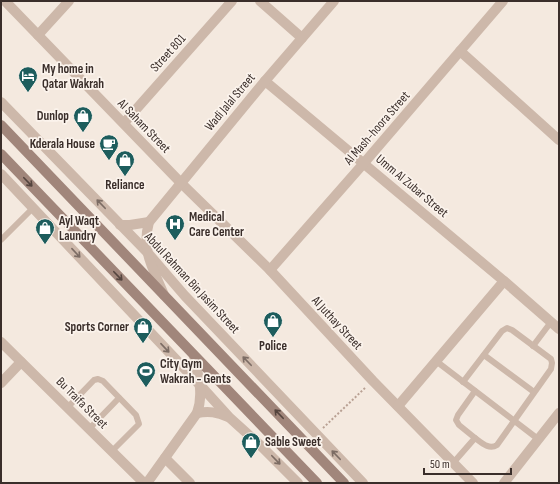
<svg xmlns="http://www.w3.org/2000/svg" width="560" height="484" viewBox="0 0 560 484" font-family="'Sofia Sans Condensed',sans-serif">
  <style>
    .lines { fill: none; stroke-linecap: round; stroke-linejoin: round }
    .path { stroke: #b9a194; stroke-width: 2; stroke-dasharray: 2 2; stroke-linecap: butt }
    .lane { stroke: #cdb8aa; stroke-width: 6 }
    .street { stroke: #cdb8aa; stroke-width: 10 }
    .secondary { stroke: #a1867b; stroke-width: 10 }
    .oneway { stroke: #54443e }
    .oneway2 { stroke: #7c6c64 }
    .labels { text-anchor: middle; dominant-baseline: central; stroke-width: 3.5; stroke-linejoin: round; paint-order: stroke }
    .street-label { font-size: 13px; fill: #3a2e2a; stroke: #fbf3ec }
    .poi-label { font-size: 13px; font-weight: bold; fill: #3a2e2a; stroke: #fbf3ec; text-anchor: start }
  </style>
  <rect width="100%" height="100%" fill="#f4e9df"/>
  <g class="lines">
    <!-- path -->
    <path class="path" d="M 323,428 L 365,388"/>
    <!-- lane -->
    <g class="lane">
      <path d="M 1,240 L 33,208"/>
      <path d="M 533,346 L 551,322"/>
      <path d="M 484,355 L 534,392"/>
      <path d="M 436,361 L 538,439"/>
      <path d="M 463,382 L 502,331 L 507,328 L 512,330 L 551,359 L 552,363 L 551,369 L 497,445 C 489,450 482,443 475,438"/>
      <path d="M 68,407 L 94,380 L 98,379 L 103,381 L 136,415 L 139,424 L 112,451"/>
      <path d="M 89,429 L 119,398"/>
      <path d="M 454,462 L 475,438 L 459,425 L 456,420 L 458,415 L 475,391"/>
    </g>
    <!-- street -->
    <g class="street">
      <path d="M 5,1 L 181,183 L 270,270 L 373,381 L 473,483"/>
      <path d="M 260,1 L 302,38"/>
      <path d="M 38,35 L 69,1"/>
      <path d="M 460,51 L 559,140"/>
      <path d="M 265,81 L 504,281 L 559,329"/>
      <path d="M 1,102 L 147,252 L 185,296 L 363,483"/>
      <path d="M 124,123 L 232,1"/>
      <path d="M 1,174 L 200,385 L 230,418 L 260,445 L 298,483"/>
      <path d="M 120,225 L 130,225 L 149,222"/>
      <path d="M 270,270 L 364,163 L 503,1"/>
      <path d="M 164,295 C 153,268 141,251 149,222 L 265,81 L 334,1"/>
      <path d="M 1,342 L 144,483"/>
      <path d="M 1,383 L 21,362"/>
      <path d="M 398,406 L 504,281"/>
      <path d="M 197,413 C 209,411 217,412 228,417"/>
      <path d="M 165,458 L 190,483"/>
      <path d="M 147,483 L 197,413 C 204,394 198,375 194,356"/>
      <path d="M 504,483 L 559,413"/>
    </g>
    <!-- secondary -->
    <g class="secondary">
      <path d="M 1,125 L 344,483"/>
      <path d="M 1,154 L 317,483"/>
    </g>
  </g>
  <!-- one-way arrows -->
  <defs><path id="oneway-shaft" d="M-6 0H5M1.5-3L5.5 0L1.5 3" fill="none" stroke-width="1.6" stroke-linecap="round" stroke-linejoin="round"/></defs>
  <g class="oneway">
    <use href="#oneway-shaft" transform="translate(28 182) rotate(46)"/>
    <use href="#oneway-shaft" transform="translate(118 276) rotate(46)"/>
    <use href="#oneway-shaft" transform="translate(279 414) rotate(-134)"/>
  </g>
  <g class="oneway2">
    <use href="#oneway-shaft" transform="translate(101 204) rotate(-134)"/>
    <use href="#oneway-shaft" transform="translate(76 253) rotate(47)"/>
    <use href="#oneway-shaft" transform="translate(165 348) rotate(47)"/>
    <use href="#oneway-shaft" transform="translate(247 361) rotate(-134)"/>
    <use href="#oneway-shaft" transform="translate(336 455) rotate(-134)"/>
    <use href="#oneway-shaft" transform="translate(276 460) rotate(46)"/>
  </g>
  <!-- icons -->
  <defs>
    <g id="hotel-pin" transform="scale(1)"><path d="M0 17L-7.5 6A9.5 9.5 0 1 1 7.5 6Z" fill="#1d5d5d" stroke="#fbf3ec"/><path d="M-6-4.5h1.5V1H6V5H4.5V3h-9V5H-6ZM-4 0a1.8 1.8 0 1 1 3.6 0ZM.5 0V-2.5h3Q6-2.5 6 0Z" fill="#fff"/></g>
    <g id="shop-pin" transform="scale(1)"><path d="M0 17L-7.5 6A9.5 9.5 0 1 1 7.5 6Z" fill="#1d5d5d" stroke="#fbf3ec"/><path d="M-5-2.5h2.3a2.7 3.5 0 0 1 5.4 0H5L5.5 6h-11ZM-1.5-2.5h3a1.5 2.3 0 0 0-3 0Z" fill="#fff"/></g>
    <g id="cafe-pin" transform="scale(1)"><path d="M0 17L-7.5 6A9.5 9.5 0 1 1 7.5 6Z" fill="#1d5d5d" stroke="#fbf3ec"/><path d="M-5.5-4.5H6V0H3Q3 3.5 0 3.5H-2.5Q-5.5 3.5-5.5 0ZM3-3.2v2h1.7v-2ZM-6 4.5H4V6H-6Z" fill="#fff"/></g>
    <g id="hospital-pin" transform="scale(1)"><path d="M0 17L-7.5 6A9.5 9.5 0 1 1 7.5 6Z" fill="#1d5d5d" stroke="#fbf3ec"/><path d="M-5-5h3v3.5h4V-5h3V5h-3V1.5h-4V5h-3Z" fill="#fff"/></g>
    <g id="stadium-pin" transform="scale(1)"><path d="M0 17L-7.5 6A9.5 9.5 0 1 1 7.5 6Z" fill="#1d5d5d" stroke="#fbf3ec"/><path d="M0-5a6.5 5 0 1 0 0 10a6.5 5 0 1 0 0-10ZM-3.5-1.8h7v3.6h-7Z" fill="#fff"/></g>
  </defs>
  <g fill-rule="evenodd">
    <use href="#hotel-pin" x="28" y="76"/>
    <use href="#shop-pin" x="83" y="116"/>
    <use href="#cafe-pin" x="109" y="144"/>
    <use href="#shop-pin" x="125" y="160"/>
    <use href="#hospital-pin" x="175" y="224"/>
    <use href="#shop-pin" x="45" y="228"/>
    <use href="#shop-pin" x="273" y="321"/>
    <use href="#shop-pin" x="143" y="327"/>
    <use href="#stadium-pin" x="146" y="371"/>
    <use href="#shop-pin" x="251" y="442"/>
  </g>
  <g class="labels">
    <!-- street labels -->
    <g class="street-label">
      <text transform="translate(168 53) rotate(-48)">Street 801</text>
      <text transform="translate(230 102) rotate(-50)">Wadi Jalal Street</text>
      <text transform="translate(144 126) rotate(46)">Al Saham Street</text>
      <text transform="translate(377 128) rotate(-49)">Al Mash-hoora Street</text>
      <text transform="translate(412 186) rotate(40)">Umm Al Zubar Street</text>
      <text transform="translate(192 283) rotate(47)">Abdul Rahman Bin Jasim Street</text>
      <text transform="translate(337 323) rotate(47)">Al Juthay Street</text>
      <text transform="translate(82 403) rotate(45)">Bu Traifa Street</text>
    </g>
    <!-- poi labels -->
    <g class="poi-label">
      <text x="42" y="69">My home in<tspan x="42" dy="15">Qatar Wakrah</tspan></text>
      <text x="69" y="116" text-anchor="end">Dunlop</text>
      <text x="95" y="144" text-anchor="end">Kderala House</text>
      <text x="125" y="185" text-anchor="middle">Reliance</text>
      <text x="189" y="217">Medical<tspan x="189" dy="15">Care Center</tspan></text>
      <text x="59" y="221">Ayl Waqt<tspan x="59" dy="15">Laundry</tspan></text>
      <text x="129" y="327" text-anchor="end">Sports Corner</text>
      <text x="273" y="346" text-anchor="middle">Police</text>
      <text x="160" y="364">City Gym<tspan x="160" dy="15">Wakrah - Gents</tspan></text>
      <text x="265" y="442">Sable Sweet</text>
    </g>
  </g>
  <!-- border -->
  <rect width="560" height="484" fill="none" stroke="#3a2e2a" stroke-width="4"/>
  <!-- scale -->
  <path d="M424 468v6h87v-6" fill="none" stroke="#3a2e2a" stroke-width="2"/>
  <text x="430" y="468" font-size="12" fill="#3a2e2a" stroke="#fbf3ec" stroke-width="3" paint-order="stroke">50 m</text>
</svg>
